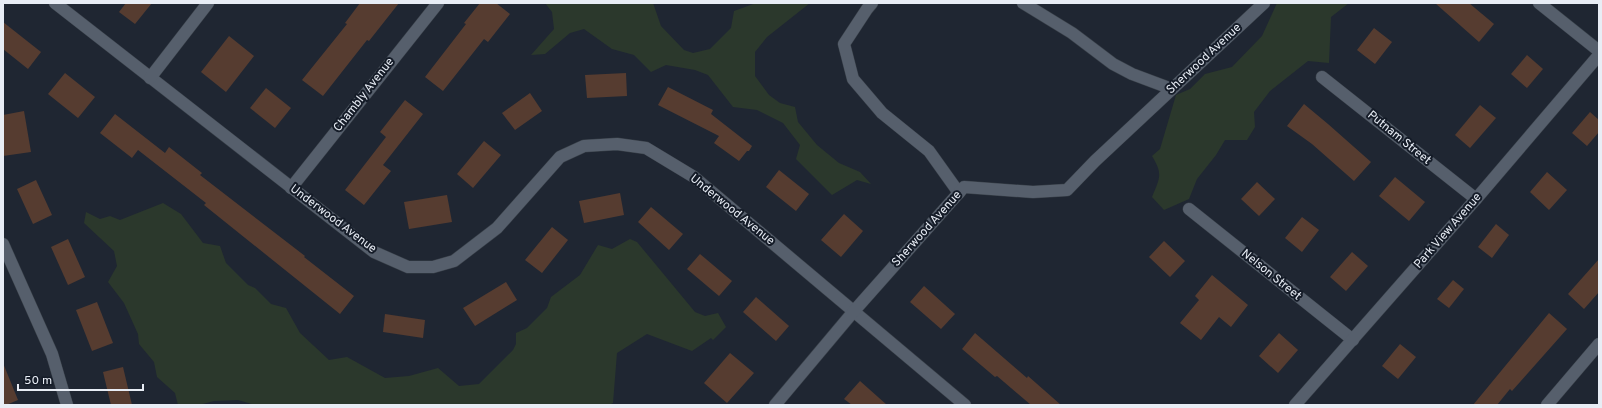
<svg xmlns="http://www.w3.org/2000/svg" width="1602" height="408" viewBox="0 0 1602 408" font-family="Overpass,sans-serif">
  <style>
    .green { fill: #2b382c }
    .building { fill: #563c30 }
    .lines { fill: none; stroke-linecap: round; stroke-linejoin: round }
    .minor-casing { stroke: #394049; stroke-width: 13 }
    .minor { stroke: #565f6c; stroke-width: 12 }
    .labels { text-anchor: middle; dominant-baseline: central; stroke-width: 4; stroke-linejoin: round; paint-order: stroke }
    .street-label { font-size: 12px; fill: #e8edf5; stroke: #151c28 }
  </style>
  <rect width="100%" height="100%" fill="#1f2632"/>
  <!-- green -->
  <g class="green">
    <path d="M 545,3 L 653,3 L 661,26 L 684,50 L 693,53 L 710,49 L 731,28 L 734,11 L 756,3 L 810,3 L 767,37 L 755,52 L 755,76 L 769,95 L 780,103 L 795,107 L 798,122 L 817,145 L 839,163 L 860,172 L 871,184 L 857,180 L 832,195 L 796,159 L 800,145 L 783,123 L 757,110 L 733,107 L 708,75 L 695,70 L 666,65 L 651,72 L 634,55 L 612,49 L 584,29 L 570,33 L 545,54 L 531,55 L 554,29 L 552,12 Z"/>
    <path d="M 1277,3 L 1349,3 L 1331,17 L 1329,63 L 1308,61 L 1270,91 L 1254,112 L 1255,127 L 1247,140 L 1225,140 L 1216,155 L 1197,179 L 1189,199 L 1164,210 L 1152,197 C 1160,178 1163,174 1152,156 L 1160,149 L 1176,95 L 1190,89 L 1205,74 L 1232,67 L 1262,36 Z"/>
    <path d="M 163,203 L 181,214 L 203,243 L 220,246 L 226,263 L 248,285 L 255,288 L 271,304 L 286,308 L 300,333 L 329,360 L 347,357 L 385,378 L 409,376 L 438,368 L 459,386 L 479,384 L 513,350 L 516,344 L 516,333 L 527,328 L 547,308 L 551,297 L 580,275 L 598,245 L 612,249 L 630,239 L 637,242 L 695,312 L 705,316 L 718,313 L 726,327 L 713,340 L 711,338 L 692,351 L 647,334 L 617,353 L 613,403 L 609,405 L 255,405 L 238,400 L 214,401 L 199,405 L 178,405 L 175,393 L 157,377 L 154,362 L 139,344 L 138,334 L 124,303 L 108,282 L 117,266 L 114,251 L 84,223 L 86,212 L 100,219 L 110,216 L 120,220 Z"/>
  </g>
  <!-- building -->
  <g class="building">
    <path d="M 126,3 L 152,3 L 135,24 L 119,12 Z"/>
    <path d="M 360,3 L 399,3 L 369,41 L 367,40 L 323,96 L 302,80 L 347,24 L 345,23 Z"/>
    <path d="M 480,3 L 496,3 L 510,14 L 488,42 L 484,39 L 443,91 L 425,77 L 466,24 L 464,23 Z"/>
    <path d="M 1435,3 L 1469,3 L 1494,24 L 1479,42 Z"/>
    <path d="M 3,22 L 41,52 L 28,69 L 3,49 Z"/>
    <path d="M 1374,28 L 1392,42 L 1375,64 L 1357,50 Z"/>
    <path d="M 229,36 L 254,56 L 226,92 L 201,72 Z"/>
    <path d="M 1527,55 L 1543,69 L 1527,88 L 1511,74 Z"/>
    <path d="M 65,73 L 95,97 L 78,118 L 48,94 Z"/>
    <path d="M 626,73 L 627,96 L 587,98 L 585,75 Z"/>
    <path d="M 668,87 L 713,110 L 711,114 L 752,146 L 749,151 L 747,151 L 739,161 L 714,143 L 719,136 L 658,105 Z"/>
    <path d="M 266,88 L 291,108 L 275,128 L 250,108 Z"/>
    <path d="M 530,93 L 542,111 L 515,130 L 502,113 Z"/>
    <path d="M 405,100 L 423,114 L 383,165 L 391,171 L 364,205 L 345,190 L 386,137 L 380,132 Z"/>
    <path d="M 1304,104 L 1328,124 L 1371,162 L 1354,181 L 1312,144 L 1287,126 Z"/>
    <path d="M 1480,105 L 1496,118 L 1470,148 L 1455,135 Z"/>
    <path d="M 24,111 L 31,152 L 3,156 L 3,115 Z"/>
    <path d="M 1590,112 L 1599,120 L 1599,132 L 1587,146 L 1572,133 Z"/>
    <path d="M 115,114 L 165,153 L 169,147 L 202,173 L 200,175 L 305,256 L 304,257 L 354,296 L 340,314 L 204,205 L 206,203 L 138,150 L 132,158 L 100,133 Z"/>
    <path d="M 484,141 L 501,155 L 473,188 L 457,174 Z"/>
    <path d="M 779,170 L 809,194 L 796,211 L 766,187 Z"/>
    <path d="M 1547,172 L 1567,190 L 1549,210 L 1530,192 Z"/>
    <path d="M 1395,177 L 1425,202 L 1409,221 L 1379,196 Z"/>
    <path d="M 36,180 L 52,215 L 33,224 L 17,189 Z"/>
    <path d="M 1257,182 L 1275,199 L 1259,216 L 1241,199 Z"/>
    <path d="M 620,193 L 624,215 L 584,223 L 579,201 Z"/>
    <path d="M 447,195 L 452,222 L 409,229 L 404,202 Z"/>
    <path d="M 651,207 L 683,234 L 669,250 L 638,222 Z"/>
    <path d="M 844,214 L 863,231 L 841,257 L 821,240 Z"/>
    <path d="M 1302,217 L 1319,230 L 1302,252 L 1285,238 Z"/>
    <path d="M 1496,224 L 1509,235 L 1492,258 L 1478,247 Z"/>
    <path d="M 552,227 L 568,240 L 542,273 L 525,260 Z"/>
    <path d="M 68,239 L 85,277 L 68,285 L 51,247 Z"/>
    <path d="M 1164,241 L 1185,261 L 1170,277 L 1149,257 Z"/>
    <path d="M 1352,252 L 1368,266 L 1346,291 L 1330,277 Z"/>
    <path d="M 700,254 L 732,281 L 719,296 L 687,269 Z"/>
    <path d="M 1599,259 L 1599,292 L 1584,309 L 1568,294 Z"/>
    <path d="M 1212,275 L 1248,305 L 1231,327 L 1219,317 L 1201,340 L 1180,323 L 1199,300 L 1195,296 Z"/>
    <path d="M 1453,280 L 1464,289 L 1449,308 L 1437,299 Z"/>
    <path d="M 506,282 L 517,300 L 475,326 L 463,308 Z"/>
    <path d="M 924,286 L 955,314 L 941,329 L 910,302 Z"/>
    <path d="M 756,297 L 789,326 L 776,341 L 743,312 Z"/>
    <path d="M 97,302 L 113,343 L 92,351 L 76,310 Z"/>
    <path d="M 1549,313 L 1567,329 L 1512,391 L 1510,389 L 1497,405 L 1473,405 Z"/>
    <path d="M 385,314 L 425,320 L 423,338 L 383,332 Z"/>
    <path d="M 975,333 L 1027,378 L 1028,376 L 1061,405 L 1031,405 L 997,376 L 995,377 L 962,349 Z"/>
    <path d="M 1279,333 L 1298,350 L 1278,373 L 1259,356 Z"/>
    <path d="M 1400,344 L 1416,357 L 1398,379 L 1382,366 Z"/>
    <path d="M 730,353 L 754,373 L 727,403 L 704,383 Z"/>
    <path d="M 3,363 L 18,400 L 6,405 L 3,405 Z"/>
    <path d="M 123,367 L 132,405 L 111,405 L 103,372 Z"/>
    <path d="M 860,381 L 887,405 L 852,405 L 844,399 Z"/>
  </g>
  <g class="lines">
    <!-- minor casing -->
    <g class="minor-casing">
      <g id="minor">
        <path d="M 55,3 L 374,252 L 408,267 L 433,267 L 454,261 L 497,228 L 560,157 L 584,146 L 617,144 L 646,148 L 694,177 L 965,405"/>
        <path d="M 872,3 L 867,9 L 844,44 L 853,79 L 882,113 L 929,151 L 959,193"/>
        <path d="M 1023,3 L 1072,33 L 1113,64 L 1132,74 L 1172,89"/>
        <path d="M 1539,3 L 1599,51"/>
        <path d="M 1322,77 L 1476,199"/>
        <path d="M 150,78 L 208,3"/>
        <path d="M 291,188 L 438,3"/>
        <path d="M 1189,209 L 1353,340"/>
        <path d="M 3,244 L 52,354 L 67,405"/>
        <path d="M 775,405 L 854,311 L 964,187 L 1033,192 L 1067,190 L 1095,161 L 1264,3"/>
        <path d="M 1295,405 L 1476,199 L 1599,55"/>
        <path d="M 1547,405 L 1599,344"/>
      </g>
    </g>
    <!-- minor -->
    <use href="#minor" class="minor"/>
  </g>
  <g class="labels">
    <!-- street labels -->
    <g class="street-label">
      <text transform="translate(1204 59) rotate(-43)">Sherwood Avenue</text>
      <text transform="translate(364 95) rotate(-52)">Chambly Avenue</text>
      <text transform="translate(1399 138) rotate(39)">Putnam Street</text>
      <text transform="translate(732 210) rotate(39)">Underwood Avenue</text>
      <text transform="translate(333 219) rotate(37)">Underwood Avenue</text>
      <text transform="translate(927 229) rotate(-48)">Sherwood Avenue</text>
      <text transform="translate(1448 231) rotate(-49)">Park View Avenue</text>
      <text transform="translate(1271 275) rotate(39)">Nelson Street</text>
    </g>
  </g>
  <!-- border -->
  <rect width="1602" height="408" fill="none" stroke="#e8edf5" stroke-width="8"/>
  <!-- scale -->
  <path d="M18 384v6h125v-6" fill="none" stroke="#e8edf5" stroke-width="2"/>
  <text x="24" y="384" font-size="12" fill="#e8edf5" stroke="#151c28" stroke-width="3" paint-order="stroke">50 m</text>
</svg>
